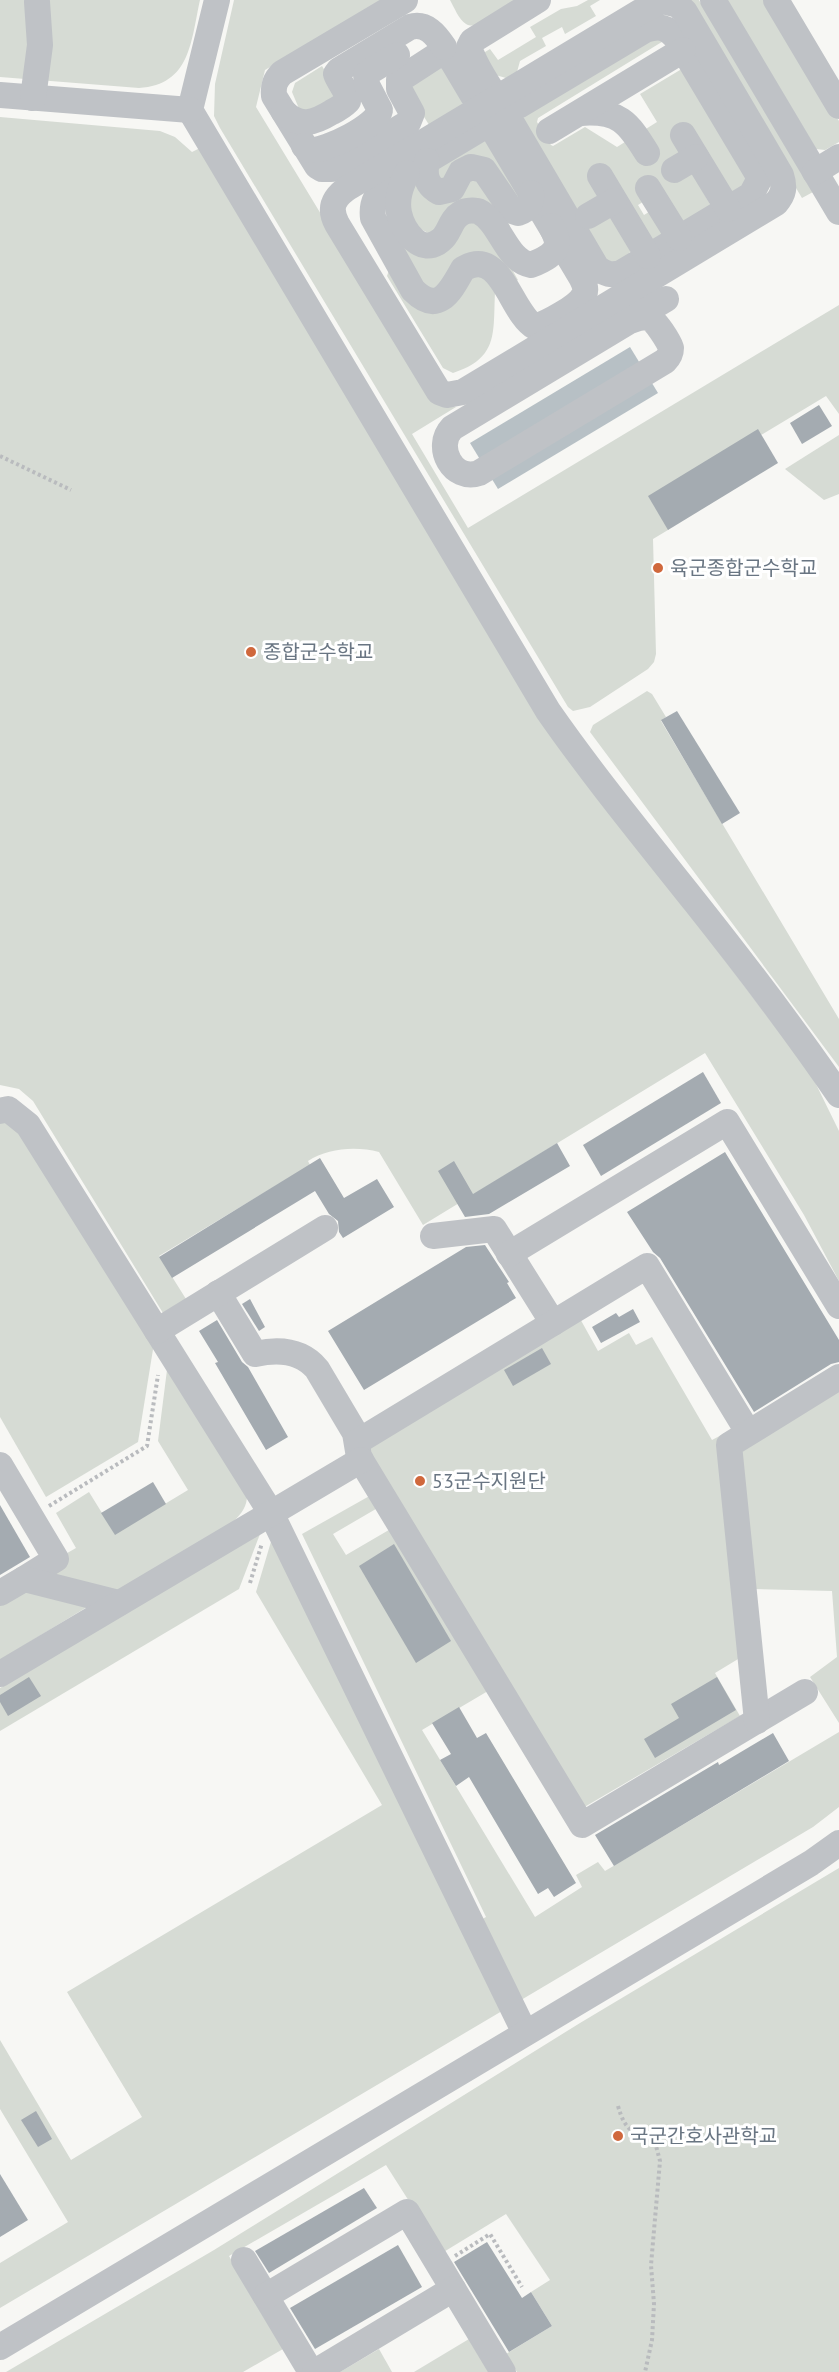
<svg xmlns="http://www.w3.org/2000/svg" width="839" height="2372" viewBox="0 0 839 2372" font-family="'PT Sans','Noto Sans KR',sans-serif">
<style>
.green{fill:#d6dbd4}
.water{fill:#b7c0c5}
.building{fill:#a4abb1}
.lines{fill:none;stroke-linecap:round;stroke-linejoin:round}
.path{stroke:#b9bbbe;stroke-width:4;stroke-dasharray:3 3;stroke-linecap:butt}
.minor{stroke:#bfc2c6;stroke-width:26}
.poi-dot{fill:#d0683c;stroke:#fff;stroke-width:2}
.labels{text-anchor:middle;stroke-width:6;stroke-linejoin:round;paint-order:stroke}
.poi-label{font-size:20px;fill:#697582;stroke:#fff;text-anchor:start}
</style>
<rect width="100%" height="100%" fill="#f7f7f4"/>
<g class="green">
<path d="M0,0h200c-9,40 -9,85 -61,88l-139,-11z"/>
<polygon points="234,0 381,0 265,70 256,107 435,402 441,406 456,407 412,434 468,528 839,305 839,414 826,396 761,435 668,530 653,539 656,654 654,662 648,669 590,707 573,711 568,707 220,128 214,116 215,84"/>
<path d="M450,0h72c-12,7 -43,32 -56,24 -7,-4 -12,-17 -16,-24z"/>
<polygon points="588,0 600,0 590,6 596,16 565,34 562,27 542,38 546,46 520,61 517,72 506,78 492,74 480,55 490,49 498,60 536,37 530,27 561,9 577,6"/>
<polygon points="683,0 699,0 813,192 802,198"/>
<polygon points="727,0 766,0 839,121 839,142 825,150 816,149"/>
<polygon points="650,39 665,40 538,118 537,122 551,145 553,146 585,127 617,147 657,122 640,94 685,67 750,179 734,194 690,169 711,206 687,223 646,200 638,205 644,215 652,210 666,229 656,242 610,214 631,249 627,259 608,264 523,120 525,116"/>
<polygon points="322,66 342,99 315,115 300,111 292,92 295,83"/>
<polygon points="437,68 443,69 464,99 460,110 431,128 404,85"/>
<path d="M0,117l160,14 15,6 17,15 8,-4 445,707 166,219 28,57v150l-35,-66 -99,-162 -282,172 -44,-73c-23,-6 -51,-4 -71,9l2,4 -151,91 27,43 -23,14 -130,-212 -14,-12 -19,-4z"/>
<polygon points="479,141 487,141 520,195 517,198 491,170 450,184 432,172"/>
<polygon points="481,175 510,226 509,230 490,210 435,237 412,224 410,196 415,183 460,188"/>
<polygon points="461,221 486,223 518,280 515,282 504,269 425,291 389,225 412,247"/>
<path d="M389,270l25,33 65,-32 16,21c-2,41 4,66 -42,81l-10,-5 -56,-92z"/>
<polygon points="839,435 839,494 824,500 785,469"/>
<polygon points="647,691 652,694 666,717 661,721 839,1019 839,1067 590,732 593,725"/>
<polygon points="0,1120 22,1131 155,1337 138,1442 46,1497 0,1417"/>
<polygon points="578,1315 598,1351 629,1333 636,1345 652,1337 712,1440 725,1433 748,1653 715,1673 740,1716 581,1809 361,1446"/>
<path d="M168,1362l79,129c1,14 -4,21 -14,31l-119,72 -61,-16 9,-22 14,-8 -20,-35 33,-21 26,42 73,-44 -30,-49z"/>
<polygon points="839,1386 839,1723 810,1677 837,1657 832,1591 753,1589 736,1449"/>
<polygon points="373,1494 381,1506 333,1534 346,1555 394,1527 493,1688 422,1730 535,1917 582,1887 576,1875 598,1862 605,1871 839,1732 839,1807 813,1827 516,2003 477,1922 486,1917 302,1534"/>
<polygon points="260,1534 239,1589 0,1731 0,1688"/>
<polygon points="273,1535 502,2011 0,2308 0,2263 68,2222 0,2109 0,2040 71,2160 142,2117 67,1992 382,1805 256,1592"/>
<polygon points="24,1588 87,1607 0,1660 0,1603"/>
<polygon points="839,1868 839,2372 517,2372 506,2354 552,2326 531,2292 550,2280 506,2214 442,2253 386,2165 229,2256 283,2349 243,2372 6,2372 214,2250 580,2023"/>
<polygon points="469,2339 489,2372 414,2372"/>
<polygon points="379,2349 392,2372 340,2372"/>
</g>
<polygon class="water" points="630,347 658,393 498,489 470,443"/>
<g class="building">
<polygon points="819,405 832,426 802,444 790,423"/>
<polygon points="758,429 778,463 668,530 648,496"/>
<polygon points="677,711 740,813 722,824 661,720"/>
<polygon points="703,1072 721,1103 601,1176 583,1145"/>
<polygon points="557,1143 570,1166 489,1214 465,1217 438,1171 454,1161 473,1194"/>
<polygon points="725,1152 839,1340 839,1362 831,1364 754,1412 660,1258 653,1252 627,1212"/>
<polygon points="320,1158 344,1198 377,1179 394,1207 343,1238 339,1232 338,1221 329,1214 315,1191 172,1278 159,1257"/>
<polygon points="485,1245 509,1282 507,1283 516,1298 364,1390 328,1331 466,1247"/>
<polygon points="250,1299 265,1327 259,1331 242,1304"/>
<polygon points="633,1309 640,1322 601,1343 592,1327 616,1313 619,1317"/>
<polygon points="217,1320 242,1362 248,1367 288,1437 266,1450 215,1363 218,1362 199,1331"/>
<polygon points="542,1348 551,1364 513,1386 504,1370"/>
<polygon points="153,1482 166,1504 115,1535 101,1513"/>
<polygon points="0,1505 30,1557 0,1575"/>
<polygon points="394,1544 451,1641 416,1663 359,1566"/>
<polygon points="29,1677 41,1696 8,1716 0,1702 0,1695"/>
<polygon points="717,1677 736,1710 655,1758 644,1739 679,1718 671,1704"/>
<polygon points="459,1707 477,1738 486,1733 576,1883 554,1897 548,1888 538,1894 469,1777 456,1786 440,1760 451,1754 432,1723"/>
<polygon points="773,1733 789,1761 614,1866 595,1835 718,1762 719,1765"/>
<polygon points="36,2111 52,2139 38,2147 21,2120"/>
<polygon points="0,2174 28,2220 0,2237"/>
<polygon points="364,2188 377,2208 269,2273 255,2251"/>
<polygon points="487,2242 522,2298 531,2292 552,2326 509,2352 454,2262"/>
<polygon points="398,2245 422,2287 315,2349 290,2308"/>
</g>
<g class="lines">
<g class="path">
<polyline points="0,456 71,490"/>
<polyline points="49,1506 147,1446 158,1375"/>
<polyline points="250,1583 262,1543"/>
<path d="M618,2106c7,25 15,27 37,36l5,19 -9,104 3,39 -2,36 -7,32"/>
<polyline points="455,2256 490,2234 522,2287"/>
</g>
<g class="minor">
<path d="M217,0l-27,110 358,601c46,66 97,128 147,191 50,63 99,127 144,193"/>
<path d="M405,0l-123,73c-7,7 -9,13 -8,23l43,70 5,3h9l77,-46 4,-10 -13,-24v-9l37,-24 10,-1 4,2c44,74 87,147 131,220 3,6 6,12 3,18 -6,12 -37,28 -49,32 -25,-14 -33,-81 -72,-58 -12,21 -24,47 -50,21l-40,-72c-2,-16 4,-25 17,-35l255,-153c15,-5 22,-3 32,9l80,134 2,7 -8,15 -130,78c-10,3 -15,1 -24,-5l-91,-155c-12,-21 -30,-43 -37,-66l3,-6 66,-41"/>
<polyline points="713,0 839,212"/>
<polyline points="776,0 839,106"/>
<path d="M662,1l16,4 7,7 96,163c4,12 3,19 -5,28l-313,189 -16,3 -8,-3 -102,-168c-9,-17 -3,-27 12,-37l291,-175z"/>
<polyline points="0,95 190,110"/>
<polyline points="33,98 40,45 37,2"/>
<path d="M284,112c16,16 30,11 48,0 6,-3 11,-6 16,-11 0,-10 -9,-18 -12,-27l3,-4 71,-43c16,-5 26,8 34,20"/>
<path d="M580,113c39,-3 48,9 67,40"/>
<polyline points="549,131 683,50"/>
<polyline points="683,135 728,209"/>
<path d="M304,146l6,4c16,1 67,-24 70,-40l-13,-25 -1,-11 31,-19"/>
<path d="M427,161c-3,14 -1,24 12,31l13,-3 9,-17 10,-5 13,3 28,41 6,2c11,-4 14,-9 13,-20"/>
<polyline points="674,170 696,157"/>
<polyline points="815,172 839,157"/>
<path d="M407,173c-6,13 -11,25 -8,40 4,18 22,44 42,27 9,-7 9,-20 19,-26 5,-4 11,-4 18,-3 23,11 27,49 53,54 10,-4 27,-11 26,-24 -1,-4 -4,-11 -6,-15"/>
<polyline points="600,176 648,256"/>
<polyline points="648,188 679,238"/>
<polyline points="588,216 614,201"/>
<path d="M630,321c6,-2 13,-5 19,-3 6,1 20,24 22,30 0,5 -3,10 -6,13l-186,112c-26,9 -45,-26 -27,-45l214,-129"/>
<polyline points="0,1111 8,1109 28,1125 271,1513 525,2033"/>
<polyline points="433,1236 494,1229 553,1323"/>
<polyline points="509,1254 727,1122 839,1306"/>
<path d="M218,1293l37,61c22,-5 46,-4 62,15l38,64 4,24 223,368 223,-133"/>
<polyline points="157,1331 325,1228"/>
<polyline points="357,1442 647,1266 748,1432"/>
<polyline points="0,1465 56,1559 24,1579"/>
<polyline points="0,1593 24,1579 119,1603"/>
<polyline points="0,1674 361,1460"/>
<polyline points="757,1721 729,1445 839,1377"/>
<polyline points="244,2260 311,2372"/>
<polyline points="266,2296 407,2212 503,2372"/>
<polyline points="0,2347 811,1863 839,1843"/>
<polyline points="315,2372 453,2289"/>
</g>
</g>
<g class="poi-dot">
<circle cx="658" cy="568" r="6"/>
<circle cx="251" cy="652" r="6"/>
<circle cx="420" cy="1481" r="6"/>
<circle cx="618" cy="2136" r="6"/>
</g>
<g class="labels">
<g class="poi-label">
<text x="670" y="575">육군종합군수학교</text>
<text x="263" y="659">종합군수학교</text>
<text x="432" y="1488">53군수지원단</text>
<text x="630" y="2143">국군간호사관학교</text>
</g>
</g>
</svg>
